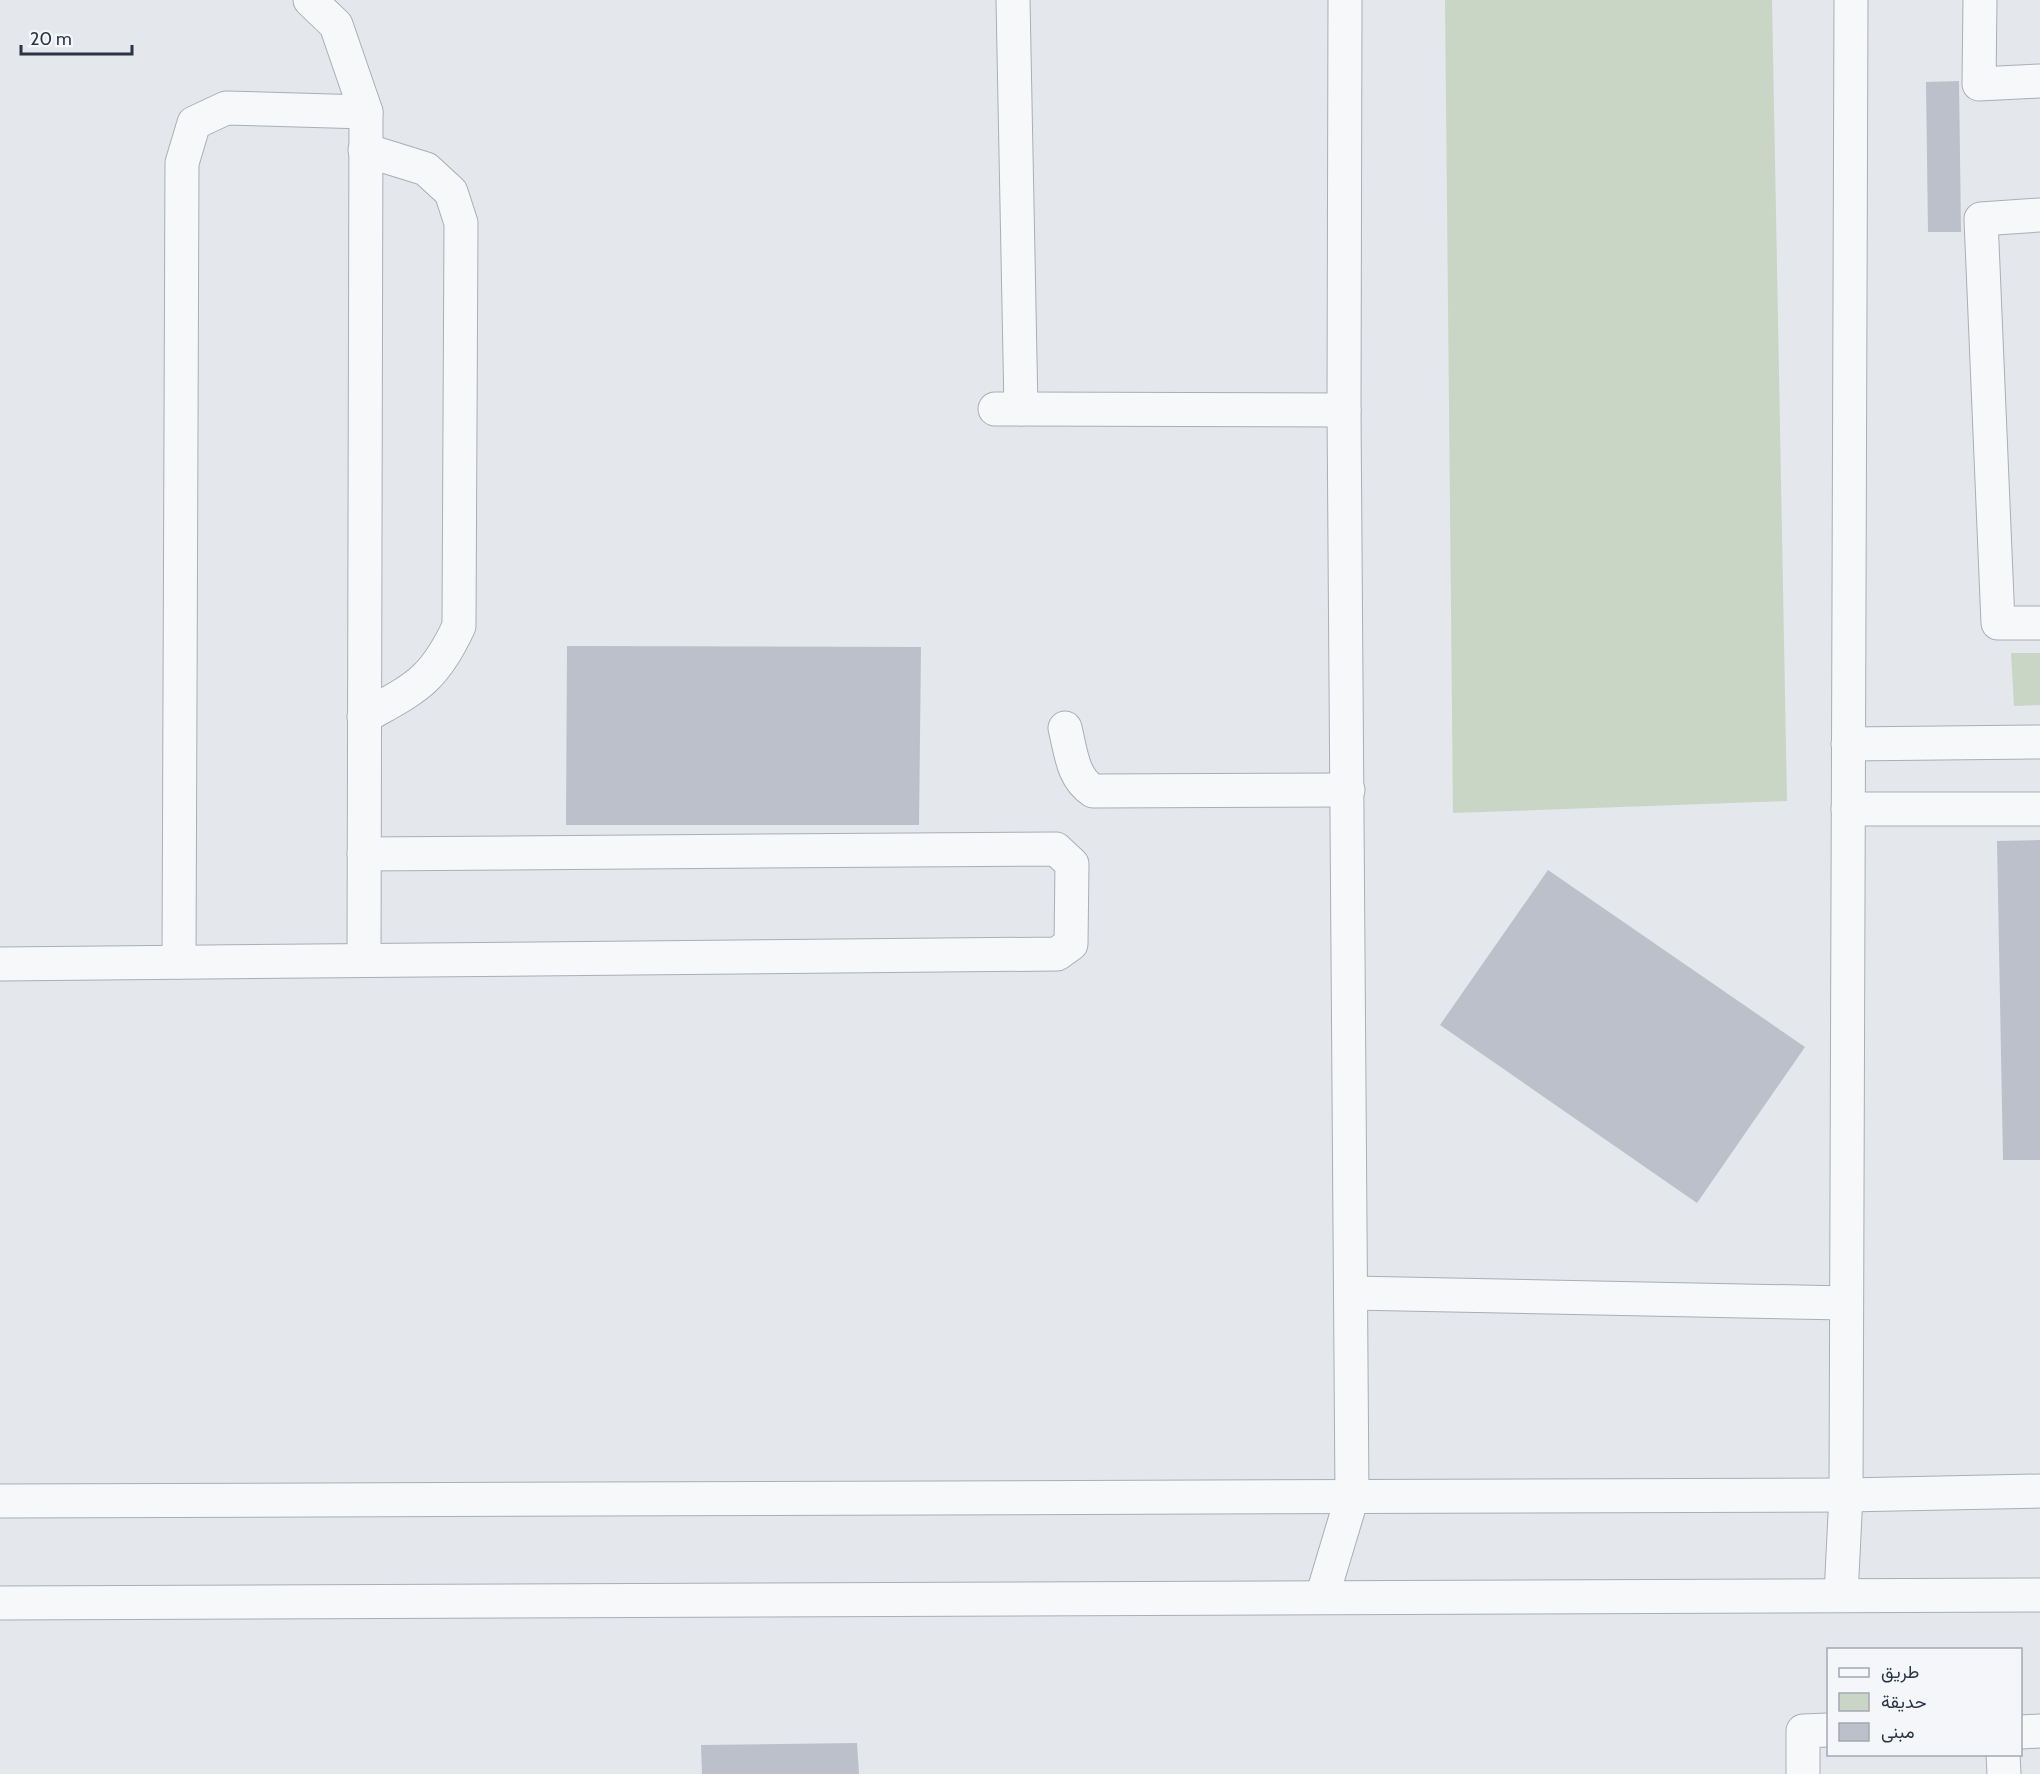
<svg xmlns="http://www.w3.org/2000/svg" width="2040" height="1774" viewBox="0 0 2040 1774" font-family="Cabin,Vazirmatn,sans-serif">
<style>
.green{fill:#c9d6c5}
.building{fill:#bbc0ca}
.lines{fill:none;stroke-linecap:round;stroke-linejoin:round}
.minor-casing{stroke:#a9aeb7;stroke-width:35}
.minor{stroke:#f7f8fa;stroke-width:33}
</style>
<rect width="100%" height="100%" fill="#e4e7ec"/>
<g class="green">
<polygon points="1445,0 1772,0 1787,801 1453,813"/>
<polygon points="2011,653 2040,653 2040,705 2014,706"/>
</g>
<g class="building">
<polygon points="1959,81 1961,232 1928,232 1926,82"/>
<polygon points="567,646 921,647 919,825 566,825"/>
<polygon points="2040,840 2040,1160 2003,1160 1997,841"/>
<polygon points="1548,870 1805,1047 1697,1203 1440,1025"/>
<polygon points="857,1743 859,1774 702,1774 701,1745"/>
</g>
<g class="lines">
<g class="minor-casing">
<g id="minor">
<polyline points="310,0 336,25 366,112 364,960"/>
<polyline points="1013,0 1021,409"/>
<polyline points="1980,0 1979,84 2040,81"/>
<polyline points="2040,215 1981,219 1998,623 2040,623"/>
<polyline points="995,409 1344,410"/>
<path d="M364,717c51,-29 69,-35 95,-91l2,-403 -10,-31 -25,-23 -61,-19"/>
<path d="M1065,728c6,24 7,49 28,63l255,-1"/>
<polyline points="1848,744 2040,742"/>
<polyline points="1848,809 2040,809"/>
<polyline points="179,962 182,163 194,123 226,108 366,112"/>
<polyline points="0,964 1057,954 1071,944 1072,864 1056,849 364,854"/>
<polyline points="1352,1293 1846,1303"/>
<polyline points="0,1501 1846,1495 2040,1491"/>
<polyline points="1841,1595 1846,1495 1851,0"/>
<polyline points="1322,1597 1352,1497 1344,410 1345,0"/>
<polyline points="0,1603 2040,1595"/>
<polyline points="2020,1732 2040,1731"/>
<polyline points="2003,1754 2004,1774"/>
<polyline points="1803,1774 1803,1731 1828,1730"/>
</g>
</g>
<use href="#minor" class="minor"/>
</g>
<rect x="1827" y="1648" width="195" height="108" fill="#f4f6f9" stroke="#a4a8b1" stroke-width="1.5"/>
<rect x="1839" y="1668" width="30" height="9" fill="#f7f8fa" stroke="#a4a8b1" stroke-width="1.5"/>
<text x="1881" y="1678" font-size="18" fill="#2b3445">طريق</text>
<rect x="1839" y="1693" width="30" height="18" fill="#c9d6c5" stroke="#a4a8b1" stroke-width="1.5"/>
<text x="1881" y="1708" font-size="18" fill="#2b3445">حديقة</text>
<rect x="1839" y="1723" width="30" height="18" fill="#bbc0ca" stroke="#a4a8b1" stroke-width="1.5"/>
<text x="1881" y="1738" font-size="18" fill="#2b3445">مبنى</text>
<path d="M21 45v9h111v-9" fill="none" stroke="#2b3445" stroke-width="3"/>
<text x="30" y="45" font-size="18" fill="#2b3445" stroke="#f4f6f9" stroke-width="4.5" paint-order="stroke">20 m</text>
</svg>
